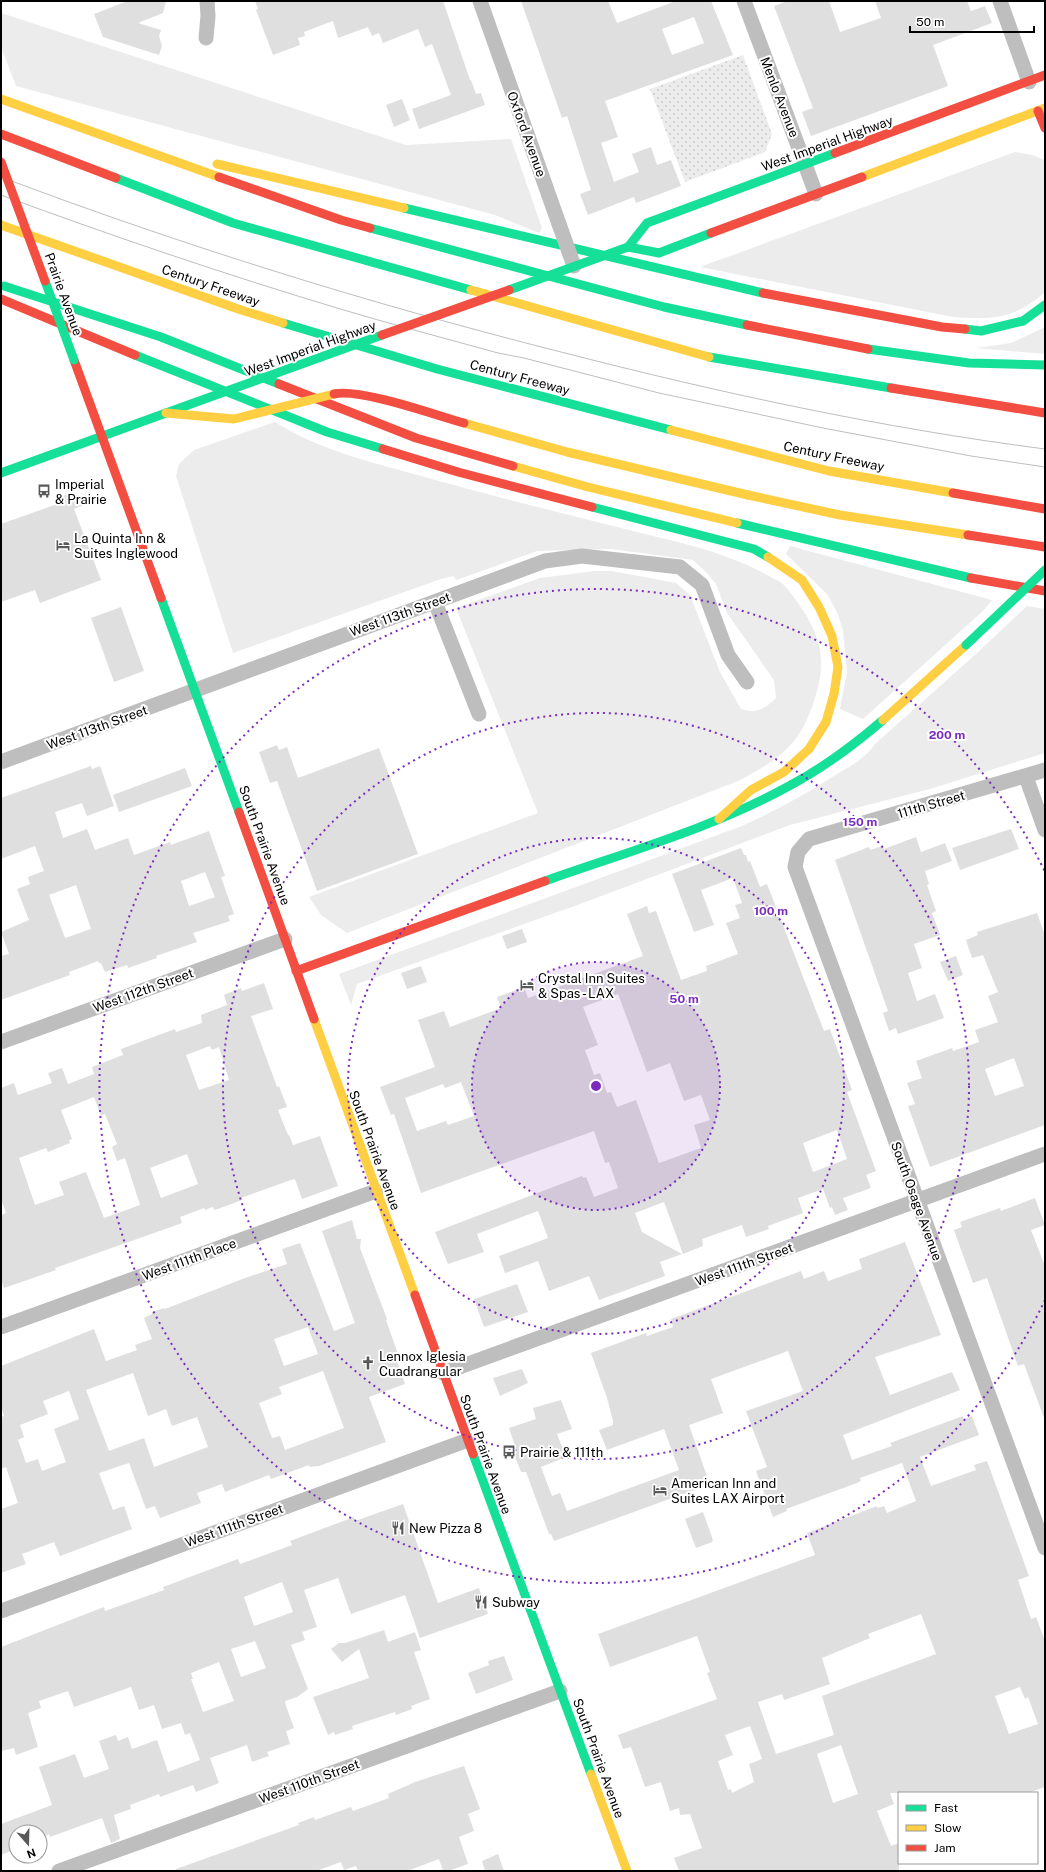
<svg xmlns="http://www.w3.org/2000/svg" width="1046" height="1872" viewBox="0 0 1046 1872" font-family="'Public Sans',sans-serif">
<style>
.grass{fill:#ececec}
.park{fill:url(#park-dots)}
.building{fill:#dfdfdf;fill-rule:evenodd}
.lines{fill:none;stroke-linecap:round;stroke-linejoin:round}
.street{stroke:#bebebe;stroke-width:15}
.fast{stroke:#16e098;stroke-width:9}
.slow{stroke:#ffcf43;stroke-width:9}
.jam{stroke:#f24e42;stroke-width:9}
.tram{stroke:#bebebe;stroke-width:1}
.street-bridge{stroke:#bebebe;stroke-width:15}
.fast-bridge{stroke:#16e098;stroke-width:9}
.slow-bridge{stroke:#ffcf43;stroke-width:9}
.jam-bridge{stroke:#f24e42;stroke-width:9}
.ring{fill:none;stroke:#7b2cbf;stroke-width:2;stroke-dasharray:2 4}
.labels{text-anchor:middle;stroke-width:4;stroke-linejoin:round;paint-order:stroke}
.street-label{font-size:13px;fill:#000;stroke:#fff}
.poi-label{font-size:13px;fill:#000;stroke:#fff;text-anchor:start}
.centre{fill:#7b2cbf;stroke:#fff;stroke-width:2}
.ring-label{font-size:12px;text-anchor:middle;font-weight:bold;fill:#7b2cbf;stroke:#fff;stroke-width:4;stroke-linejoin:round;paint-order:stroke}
</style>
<defs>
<pattern id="park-dots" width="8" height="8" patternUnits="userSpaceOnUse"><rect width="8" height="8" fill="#ececec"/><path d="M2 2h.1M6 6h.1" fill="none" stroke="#c9c9c9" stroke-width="1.8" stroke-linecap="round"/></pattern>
</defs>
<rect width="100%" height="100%" fill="#fff"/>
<g class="grass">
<polygon points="1,13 406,145 511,139 542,228 539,233 495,215 16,86 1,47"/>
<path d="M1015,152l17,3 13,5v132c-30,27 -53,28 -92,25l-253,-50z"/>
<polygon points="1045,327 1045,354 976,348 1011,343"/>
<path d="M275,422c44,28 96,40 146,54 74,21 149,39 224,58 42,10 84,20 122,41 5,3 13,6 17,10 4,4 8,10 12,15 20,27 31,54 22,87 -14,54 -32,69 -80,94l-391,152 -26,-18 -12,-18 229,-84 -82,-205 84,-30 55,-7h17l64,12 14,12 30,77 21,37c15,5 24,0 35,-11l-2,-18 -47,-67 -11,-29 -10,-12 -13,-12 -82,-11 -74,2 -80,29 -4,-4 -12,3 -208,74 -57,-177 3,-12 15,-14z"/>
<polygon points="790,546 992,600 984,610 863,719 840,709 847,672 843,630 837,612 827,594 786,554"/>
<path d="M1027,606l18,3v144l-115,36 -140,36 -199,75 -234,84 -6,21 -12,-31 403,-148c32,-15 63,-31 92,-50 16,-10 30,-16 41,-32l101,-90z"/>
</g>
<polygon class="park" points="743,55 772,134 765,152 685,182 650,89"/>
<g class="building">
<polygon points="128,1 166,1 163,13 138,23 161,30 159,36 162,46 159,55 103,37 94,14"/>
<polygon points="255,1 443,1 470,80 471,80 476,94 481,93 485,105 419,129 412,109 451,95 432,44 425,47 418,29 383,43 379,33 372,36 368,27 338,38 333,21 304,32 305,36 298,38 300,45 273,55 256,10 258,9"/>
<path d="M521,1h87l9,22 59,-22h35l22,54 -128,46 13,36 -17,6 13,39 25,-10 -7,-18 19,-7 6,18 14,-5 10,26 -45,17 -2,-6 -46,18 -8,-21 11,-4 -24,-74 -5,2zM694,17l10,26 -32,12 -10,-26z"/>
<polygon points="788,1 829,1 840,32 881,18 875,1 967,1 971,11 985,6 992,23 933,45 948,86 811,136 802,112 813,108 774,6"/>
<polygon points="402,99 410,120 394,127 386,105"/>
<polygon points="71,493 81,496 84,505 74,509 101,580 40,603 35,590 1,602 1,524 60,503 58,498"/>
<polygon points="121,607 144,671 114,682 91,618"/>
<polygon points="277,745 279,750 287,747 298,778 379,748 418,854 317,891 277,781 270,783 259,752"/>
<path d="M91,766l1,3 8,-3 14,40 -27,10 -5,-13 -27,9 8,26 24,-9 8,21 33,-12 6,17 36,-13 1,3 38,-14 16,45 -4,1 13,37 -6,2 2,5 -37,12 4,9 -41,14 1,2 -29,10 -1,-3 -22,7 -4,-9h-2l-1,-2 -29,11 1,3 -69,25v-44l8,-2 -8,-22 28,-12 -12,-31 13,-5 -2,-7 16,-6 -9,-25 -34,13v-61zM205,872l10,25 -26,9 -8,-25zM76,885l15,44 -26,9 -16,-43z"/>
<polygon points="185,768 192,786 119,812 113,795"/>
<polygon points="1011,829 1019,849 960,870 952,848"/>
<polygon points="916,837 921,852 945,843 952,861 925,871 929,884 927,885 936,911 932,913 940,935 914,944 922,968 908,973 917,1001 935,994 944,1018 898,1034 896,1028 889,1031 883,1013 888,1011 835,860 869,847 870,850 883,846 884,849"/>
<path d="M741,848l3,7h2l2,7 2,-1 10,26 7,-3 57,147 6,-2 22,61 -5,2 29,79 -10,4 5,13 -28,10 5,12 -13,5 -3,-8 -2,1 -7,-19 -25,9 5,15 -35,13 1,3 -23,8 -4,-12 -40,14 1,7 -20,8 -19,-52 -29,11 7,19 40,22 -22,8 5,14 -66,24 -10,-24 -40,15 -11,-30 -33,12 -6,-17 49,-18 -10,-27 -61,23 7,18 -36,12 -13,-32 147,-56 1,2 3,-1 8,20 24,-9 -9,-26 -4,1 -11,-32 -173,62 -27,-79 -3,1 -11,-28 55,-20 -17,-47 26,-9 6,16 51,-19 -4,-11 27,-10 4,11 115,-42 -16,-42 20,-8 2,7 7,-2 25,69 26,-9 -1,-5 32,-12 -12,-31 14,-5 -5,-13 7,-2 -9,-25 -32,12 13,35 -20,7 -22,-58zM618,994l29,78 23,-9 14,38 17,-6 9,25 -16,5 7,23 -42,15 -23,-63 -19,7 -6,-15 -4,1 -7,-20 -6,2 -9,-25 13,-5 -15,-38zM461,1082l13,34 -26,9 -2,-4 -29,10 -12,-33 38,-14 2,4zM837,1130l10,29 -34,13 -10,-29z"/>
<path d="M1037,913l8,23v189l-115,42 -22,-61 7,-2 -8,-21 15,-5 -6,-17 36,-13 1,3 26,-9 -4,-12 23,-8 -10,-26 10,-4 -15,-37 -11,3 -6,-18 12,-5 -1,-3zM1014,1058l10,28 -29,10 -10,-27z"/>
<polygon points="522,929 527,942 507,949 502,936"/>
<polygon points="956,956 963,975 948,981 940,962"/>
<polygon points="421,966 427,982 407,989 401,973"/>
<path d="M264,983l9,26 -22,7 26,71 2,-1 8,21 -9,3 10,25h1l4,10 27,-9 18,50 -36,13 -7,-20 -4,1 -50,18 1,2 -24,9 -4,1 -1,-3 -8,3 -1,-2 -24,9 2,6 -11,4 -116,41 1,2 -52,18 -3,-9v-64l5,-2 -5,-14v-111l13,-5 4,12 34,-12 -4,-10 14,-5 6,16 26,-10 -2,-7 31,-12 -2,-6 54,-20 1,3 26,-9 -1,-8 26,-10 -3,-10 17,-7 1,3zM210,1046l2,4 7,-3 10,33 -30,10 -13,-35zM94,1097l7,19 4,-2 12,30 -5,3 5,14 8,-3 15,47 -36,13 -18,-46 -27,10 5,13 -29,10 -16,-47 27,-10 2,4 22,-9 -1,-3 3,-1 -11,-29zM187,1154l11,30 -37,14 -11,-30z"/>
<polygon points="1035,1198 1045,1225 1031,1230 1045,1266 1045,1417 1044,1418 1024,1364 1018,1366 987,1278 973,1283 954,1230 962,1227 960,1222 1000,1208 1001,1211"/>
<path d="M352,1220l5,19h4l-1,9 27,71 -1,1 13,37 -3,1 9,26 -36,13 17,45 -67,24 -9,1 -1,-2 -38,14 -2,-4 -44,17 -3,-8 -25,9 4,10 -41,15 -5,-12 -9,3 -17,-46 -30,10 14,37 11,-4 8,23 -72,27 -6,-14 -32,12 4,10 -25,9v-64l17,-6 -12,-36 -5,2v-52l3,-1 -3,-10v-40l93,-37 12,32 31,-11 -2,-5 17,-6 -8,-21 8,-4v-2l12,-4 1,1 80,-31 42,-14 -5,-15 18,-6 34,88 21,-8 -33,-92zM308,1327l10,27 -34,12 -10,-27zM323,1371l21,57 -59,22 -5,-14 -8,2 -13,-35 23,-9 -3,-7zM133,1373l15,43 18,-7 6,17 25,-9 11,30 -54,20 -10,-29 -35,13 -23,-61zM69,1391l10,28 -25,10 12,33 -24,9 -4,-12 -12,4 -8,-23 6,-3 -4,-12 28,-11 -5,-13z"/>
<path d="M905,1242l36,93 -66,22 15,38 62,-23 8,18 -117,45 9,25 40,-14 -2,-3 73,-27 1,3 8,-3 7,19 -59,22 11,29 45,-16 -2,-5 13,-4 3,8 39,107 -11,4 13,39 5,-2 9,24v146l-17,6h-138l4,11 -17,7 14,35 8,-3v28h-220l-5,-13 28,-10 -12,-34 -10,1 -1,-7 -9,3 -9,-29 -16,5 -14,-40 -8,2 -5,-14 99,-36 -10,-26 3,-1 -13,-36 -87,31 -12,-33 217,-79 -8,-22 70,-27v2l7,-2 3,7 29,-12 -14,-38 -42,15 1,3 -4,2 -71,26 1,2 -14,6 -17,-46 11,-4 -21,-56 57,-20 -15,-40 -77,28 12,34 -34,12 19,54v6l-154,56 -3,-7h-2l-23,-62h-5l-7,-18 3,-2 -8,-24 27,-9 -3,-11 28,-8 11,29 -15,5 9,23 -25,10 11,29 8,-3 7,18 112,-41 -15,-41 -57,21 -8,-20 14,-5v-4l-6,-23 -16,-45 55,-20 1,3 26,-9 -2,-8 130,-48 3,8 20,-8 4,10 34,-12 -3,-10zM921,1614l15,40 -114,42 12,39 -58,19 -18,-52 24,-8 2,6 46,-16 -8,-26 48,-20 -2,-4zM1020,1687l5,12 3,-2 10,27 -29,10 -14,-38zM750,1726l12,33 -13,5 5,18 -22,11 -1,-4 -3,1 -10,-29 15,-6 -8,-20zM841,1745l17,49 -25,9 -16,-49z"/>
<polygon points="517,1284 528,1312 484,1327 474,1299"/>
<polygon points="522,1369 528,1383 500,1396 493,1378"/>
<path d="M403,1504l35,99 41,-15 9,26 -68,24 -15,-43 -54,19 -13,-36 -34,12 13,37 -15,5 3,8 -14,5 17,44 -11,8 -12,4 1,5 -2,1 2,-1 8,22 -8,3 4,13 -23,8 2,4 -17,6 -5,-17 -37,13 9,25 -23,9 -3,-7 -33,12 -1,-3 -29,11 1,4 -17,6 6,24 -9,4 -9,-25 -52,19 -1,-3 -3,2 -2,-4h-28v17l-15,6v-31l51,-19 -13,-38 36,-13 9,24 25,-9 -10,-28 17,-6 2,6 10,-4 4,12 25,-9 11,32 32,-12 -10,-27 -5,2 -4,-12 -19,6 -8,-24 -15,5 -8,-23 -57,20 -6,-16 -29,10 2,7 -13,5 10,34 -22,8 -2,-7 -13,3v-104l103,-40 1,4 59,-21 -1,-3 75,-28 2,5 52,-19 -2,-4 64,-24 1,4zM282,1582l11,30 -39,14 -10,-29zM255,1641l11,27 -25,9 -10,-28zM219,1662l15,39 -31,11 -12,-33h2l-2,-6z"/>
<polygon points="703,1512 713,1540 712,1542 696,1548 685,1519"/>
<polygon points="384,1630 388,1642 415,1632 421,1650 414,1652 430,1699 411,1706 412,1709 396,1715 395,1712 352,1726 353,1729 335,1735 334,1732 328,1735 313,1697 369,1678 359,1649 342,1662 331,1649 339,1643 345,1643"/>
<polygon points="504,1656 513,1680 476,1694 468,1673 489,1665 488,1661"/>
<polygon points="464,1766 480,1809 468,1814 474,1831 459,1837 468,1864 448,1871 443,1871 439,1859 407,1871 358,1871 356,1866 344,1870 341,1862 316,1871 176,1871 176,1869 299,1825 298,1823 314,1817 315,1820 351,1807 353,1811 389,1798 388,1794 415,1782"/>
<polygon points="498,1854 504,1871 485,1871 482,1861"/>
</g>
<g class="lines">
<g class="street">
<polyline points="480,1 559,224"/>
<polyline points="744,1 816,194"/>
<polyline points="1000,1 1029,82"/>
<polyline points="206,38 208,16 207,1"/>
<polyline points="435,602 479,714"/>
<polyline points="1,762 545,561 582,556 680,567 702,585 728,655 747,682"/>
<polyline points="1045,770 809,839 798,852 795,867 1045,1548"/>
<polyline points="1026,777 1045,830"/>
<polyline points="1,1042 285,939"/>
<polyline points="1,1327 376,1191"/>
<polyline points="443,1373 1045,1154"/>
<polyline points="1,1611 468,1440"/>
<polyline points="59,1871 560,1691"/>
</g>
<g class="fast">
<polyline points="116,178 233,223 471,290"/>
<polyline points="404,208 763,293"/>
<polyline points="370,228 664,307 747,325"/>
<polyline points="711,233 659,253 628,247 647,223 835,153"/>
<polyline points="4,286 161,337 279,384"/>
<polyline points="283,323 437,369 671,430"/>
<polyline points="965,329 981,331 1023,321 1045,305"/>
<polyline points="868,349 969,363 1045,365"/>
<polyline points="135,355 327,432 383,449"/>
<polyline points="709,357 891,388"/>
<polyline points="1,473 166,413"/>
<polyline points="592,507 754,549 768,557"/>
<polyline points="737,523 971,578"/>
<polyline points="161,598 239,812"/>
<path d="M545,881c82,-29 168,-53 244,-95 34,-18 65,-41 94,-66"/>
<polyline points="473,1454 591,1774"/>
</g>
<g class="slow">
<polyline points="1,99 219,177"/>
<polyline points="217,164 404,208"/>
<polyline points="862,177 1045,108"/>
<polyline points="1,225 241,310 283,323"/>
<polyline points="471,290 709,357"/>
<polyline points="671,430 829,471 953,493"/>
<polyline points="513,466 588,487 737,523"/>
<polyline points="748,495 840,515 968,535"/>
<polyline points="883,720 966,645"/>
<polyline points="719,819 751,790 784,772 809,749 826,722 834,694 838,667 832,636 819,607 802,580 768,557"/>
<polyline points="314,1019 415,1295"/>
<polyline points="591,1774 627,1871"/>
</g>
<g class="jam">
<polyline points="1038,111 1045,128"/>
<polyline points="1,134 116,178"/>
<polyline points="835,153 1045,75"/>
<polyline points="219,177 341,220 370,228"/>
<polyline points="711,233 862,177"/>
<polyline points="763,293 942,327 965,329"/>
<polyline points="1,299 135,355"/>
<polyline points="747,325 868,349"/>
<polyline points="74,360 161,598"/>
<polyline points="279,384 416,438 513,466"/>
<polyline points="891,388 1045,413"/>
<polyline points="383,449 458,472 592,507"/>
<polyline points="953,493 1045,509"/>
<polyline points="968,535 1045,547"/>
<polyline points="971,578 1045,591"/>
<polyline points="239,812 314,1019"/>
<polyline points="296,971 545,881"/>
<polyline points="415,1295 473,1454"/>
</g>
<g class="tram">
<path d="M1,177c183,69 370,127 560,175 159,41 321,76 484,97"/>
<path d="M1,195c111,41 223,79 336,113 53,16 107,30 161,45l26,5 135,35 164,35 148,28 74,11"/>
</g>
<polyline class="street-bridge" points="559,224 574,266"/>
<g class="fast-bridge">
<polyline points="45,281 74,360"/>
<polyline points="509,290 628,247"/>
<polyline points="166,413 382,335"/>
<polyline points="966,645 1045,570"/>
</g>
<g class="slow-bridge">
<polyline points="166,413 234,419 334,394"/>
<polyline points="464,423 567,452 748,495"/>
</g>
<g class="jam-bridge">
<polyline points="1,162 45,281"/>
<polyline points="382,335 509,290"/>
<path d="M334,394c26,-6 101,21 130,29"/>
</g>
</g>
<circle cx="596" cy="1086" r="124" fill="#7b2cbf" fill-opacity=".12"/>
<g class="ring">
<circle cx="596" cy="1086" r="124"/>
<circle cx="596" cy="1086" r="248"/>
<circle cx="596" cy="1086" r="373"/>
<path d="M1045 1300A497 497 0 1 1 1045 872"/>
</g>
<defs>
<g id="bus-bare" transform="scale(1.08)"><path d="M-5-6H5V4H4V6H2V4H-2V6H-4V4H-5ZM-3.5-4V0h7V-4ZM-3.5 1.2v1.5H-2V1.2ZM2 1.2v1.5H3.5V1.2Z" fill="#595959" stroke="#fff" stroke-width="2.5" paint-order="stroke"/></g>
<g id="hotel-bare" transform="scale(1.08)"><path d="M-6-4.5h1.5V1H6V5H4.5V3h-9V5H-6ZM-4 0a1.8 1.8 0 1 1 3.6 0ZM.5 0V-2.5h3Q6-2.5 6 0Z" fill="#595959" stroke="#fff" stroke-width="2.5" paint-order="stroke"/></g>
<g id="church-bare" transform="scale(1.08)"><path d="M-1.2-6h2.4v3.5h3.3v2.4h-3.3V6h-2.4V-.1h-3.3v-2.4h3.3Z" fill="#595959" stroke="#fff" stroke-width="2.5" paint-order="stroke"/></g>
<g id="restaurant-bare" transform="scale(1.08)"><path d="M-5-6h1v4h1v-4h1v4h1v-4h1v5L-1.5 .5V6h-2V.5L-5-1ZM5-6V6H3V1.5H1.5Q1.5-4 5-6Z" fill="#595959" stroke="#fff" stroke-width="2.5" paint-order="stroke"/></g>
</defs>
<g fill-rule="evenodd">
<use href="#bus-bare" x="44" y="491"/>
<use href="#hotel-bare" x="63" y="545"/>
<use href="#hotel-bare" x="527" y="985"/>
<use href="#church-bare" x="368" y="1363"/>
<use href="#bus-bare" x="509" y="1452"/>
<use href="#hotel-bare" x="660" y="1490"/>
<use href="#restaurant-bare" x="398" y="1528"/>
<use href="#restaurant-bare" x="481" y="1602"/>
</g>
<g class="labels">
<g class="street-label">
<text transform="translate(780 97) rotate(69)" y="5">Menlo Avenue</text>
<text transform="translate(527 134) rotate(70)" y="5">Oxford Avenue</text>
<text transform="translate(827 143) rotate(-20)" y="5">West Imperial Highway</text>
<text transform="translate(211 285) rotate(19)" y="5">Century Freeway</text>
<text transform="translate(64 294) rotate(70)" y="5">Prairie Avenue</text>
<text transform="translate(310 348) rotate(-20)" y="5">West Imperial Highway</text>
<text transform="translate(520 377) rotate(15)" y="5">Century Freeway</text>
<text transform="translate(834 456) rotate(12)" y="5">Century Freeway</text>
<text transform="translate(400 614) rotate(-20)" y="5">West 113th Street</text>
<text transform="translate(97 727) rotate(-20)" y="5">West 113th Street</text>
<text transform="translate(931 804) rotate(-16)" y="5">111th Street</text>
<text transform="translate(265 845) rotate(70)" y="5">South Prairie Avenue</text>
<text transform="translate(143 990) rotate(-20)" y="5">West 112th Street</text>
<text transform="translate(375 1150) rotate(70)" y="5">South Prairie Avenue</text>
<text transform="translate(917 1201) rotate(70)" y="5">South Osage Avenue</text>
<text transform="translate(189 1259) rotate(-20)" y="5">West 111th Place</text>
<text transform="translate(744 1264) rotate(-20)" y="5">West 111th Street</text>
<text transform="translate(486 1454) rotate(70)" y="5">South Prairie Avenue</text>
<text transform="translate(234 1525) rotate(-20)" y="5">West 111th Street</text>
<text transform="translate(599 1758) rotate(70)" y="5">South Prairie Avenue</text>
<text transform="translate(309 1781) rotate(-20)" y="5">West 110th Street</text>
</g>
<g class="poi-label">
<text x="55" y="489">Imperial<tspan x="55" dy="15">&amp; Prairie</tspan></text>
<text x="74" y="543">La Quinta Inn &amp;<tspan x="74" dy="15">Suites Inglewood</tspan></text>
<text x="538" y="983">Crystal Inn Suites<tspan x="538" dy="15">&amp; Spas - LAX</tspan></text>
<text x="379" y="1361">Lennox Iglesia<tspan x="379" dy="15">Cuadrangular</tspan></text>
<text x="520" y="1457">Prairie &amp; 111th</text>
<text x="671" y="1488">American Inn and<tspan x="671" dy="15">Suites LAX Airport</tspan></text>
<text x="409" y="1533">New Pizza 8</text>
<text x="492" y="1607">Subway</text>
</g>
</g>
<circle cx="596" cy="1086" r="6" class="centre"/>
<g class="ring-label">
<text x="947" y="739">200 m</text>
<text x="860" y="826">150 m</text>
<text x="771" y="915">100 m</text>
<text x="684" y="1003">50 m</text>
</g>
<rect width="1046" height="1872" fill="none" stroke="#000000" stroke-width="4"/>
<rect x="898" y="1792" width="140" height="72" fill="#ffffff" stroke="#999999"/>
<rect x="906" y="1805" width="20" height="6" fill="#16e098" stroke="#999999"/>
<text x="934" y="1812" font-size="12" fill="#000000">Fast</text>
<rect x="906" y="1825" width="20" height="6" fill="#ffcf43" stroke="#999999"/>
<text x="934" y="1832" font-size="12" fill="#000000">Slow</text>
<rect x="906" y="1845" width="20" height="6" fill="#f24e42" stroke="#999999"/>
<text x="934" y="1852" font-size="12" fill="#000000">Jam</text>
<g transform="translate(28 1844) rotate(160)"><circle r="19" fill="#ffffff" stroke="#999999"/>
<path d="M0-3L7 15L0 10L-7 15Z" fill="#595959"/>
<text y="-6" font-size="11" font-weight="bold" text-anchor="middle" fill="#000000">N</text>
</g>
<path d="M910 26v6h124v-6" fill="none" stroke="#000000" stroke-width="2"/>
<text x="916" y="26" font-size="12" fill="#000000" stroke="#ffffff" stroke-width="3" paint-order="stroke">50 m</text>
</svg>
